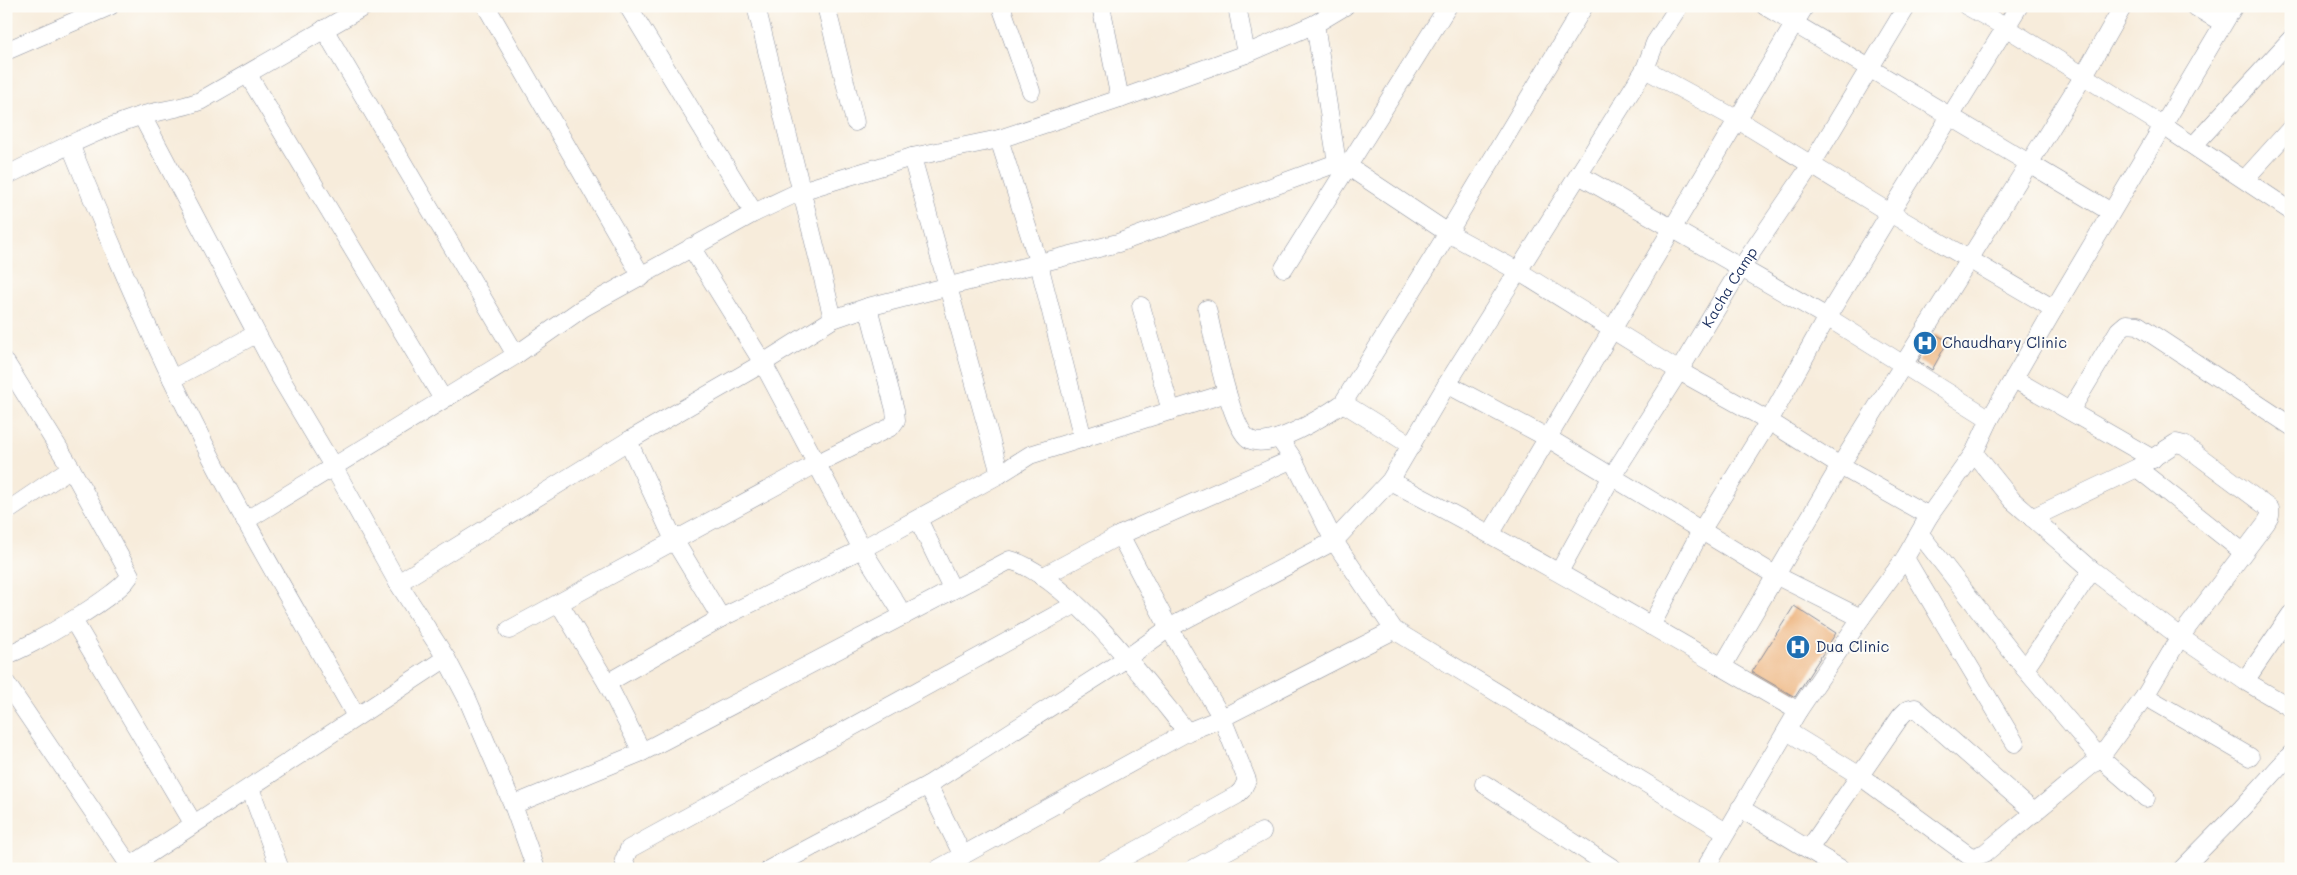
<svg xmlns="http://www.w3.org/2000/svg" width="2297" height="875" viewBox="0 0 2297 875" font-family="Mali,sans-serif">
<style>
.building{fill:#ecaf76}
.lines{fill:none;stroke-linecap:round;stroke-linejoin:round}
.minor-casing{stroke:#898e9c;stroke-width:19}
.minor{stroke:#fff;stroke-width:18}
.labels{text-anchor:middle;stroke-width:4;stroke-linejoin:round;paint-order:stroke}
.street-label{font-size:15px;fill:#1b2f5e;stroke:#fdfcf7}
.poi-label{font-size:15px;fill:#1b2f5e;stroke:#fdfcf7;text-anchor:start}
</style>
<rect width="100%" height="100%" fill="#fdfcf7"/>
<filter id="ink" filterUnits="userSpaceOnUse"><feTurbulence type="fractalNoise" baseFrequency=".02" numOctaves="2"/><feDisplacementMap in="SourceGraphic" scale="10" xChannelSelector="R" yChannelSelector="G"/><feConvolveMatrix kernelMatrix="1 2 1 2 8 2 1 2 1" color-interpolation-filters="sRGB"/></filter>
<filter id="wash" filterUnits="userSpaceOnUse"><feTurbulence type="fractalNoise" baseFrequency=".0096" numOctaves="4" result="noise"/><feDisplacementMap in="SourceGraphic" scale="20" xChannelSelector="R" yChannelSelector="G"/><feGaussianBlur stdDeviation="1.12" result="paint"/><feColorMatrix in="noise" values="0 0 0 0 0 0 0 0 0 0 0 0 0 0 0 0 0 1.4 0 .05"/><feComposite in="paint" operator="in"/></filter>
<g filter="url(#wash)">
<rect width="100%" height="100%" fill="#f7ecdb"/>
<g id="blocks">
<g class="building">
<polygon points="1935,334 1948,341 1932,370 1918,361"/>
<polygon points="1794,606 1836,633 1795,697 1752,672"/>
</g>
</g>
</g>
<g filter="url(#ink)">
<use href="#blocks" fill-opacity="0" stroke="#898e9c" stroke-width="1"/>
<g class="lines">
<g class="minor-casing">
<g id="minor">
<polyline points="486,6 642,277"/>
<polyline points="628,6 754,213"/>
<polyline points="756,6 833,319"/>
<polyline points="826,6 855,122"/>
<polyline points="1001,6 1031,91"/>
<polyline points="1101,6 1120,99"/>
<polyline points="1237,6 1246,54"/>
<polyline points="1765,6 2111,212"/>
<polyline points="1967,6 2007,28 2162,125 2291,211"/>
<polyline points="2194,6 2223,23"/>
<polyline points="1315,24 1337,163"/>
<polyline points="324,29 516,355"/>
<polyline points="6,51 110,6"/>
<polyline points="1645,69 1738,120 1890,213 2054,309"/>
<polyline points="248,75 443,399"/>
<polyline points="142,116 277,372 334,468 398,583 446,658 467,698 513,805 536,869"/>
<polyline points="999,139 1039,264 1083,439"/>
<path d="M70,144c32,79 65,157 101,233 55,116 122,227 185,339"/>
<polyline points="2194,145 2291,39"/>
<polyline points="912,157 1000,474"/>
<polyline points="1579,175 1827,317 1990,419"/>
<path d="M6,176c44,-22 88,-45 134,-60 21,-6 40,-7 60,-15l165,-95"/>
<polyline points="2245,179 2291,128"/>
<polyline points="691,247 763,363 862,549 904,616"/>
<polyline points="1284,268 1448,6"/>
<polyline points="1141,306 1171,411"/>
<path d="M1207,309c6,25 23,118 42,130 20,13 77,-24 94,-36l105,-170 136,-227"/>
<path d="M6,363l65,105 59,107c-6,18 -103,74 -124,80"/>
<polyline points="172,379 256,334"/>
<polyline points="2014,379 2153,459"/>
<polyline points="1447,384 1548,438 1775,575 1861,618"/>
<polyline points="1343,403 1412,446"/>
<polyline points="2070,411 2119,330 2126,324 2138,325 2291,426"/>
<polyline points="1279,438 1293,459 1334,541 1394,630 1726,832"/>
<polyline points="628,441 674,540 721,618"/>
<polyline points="1974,453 2012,500 2092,570 2180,637 2245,681 2291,708"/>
<polyline points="2137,468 2243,552"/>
<path d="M1390,481c139,72 273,152 408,230"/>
<polyline points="6,512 71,468"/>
<polyline points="918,519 952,589"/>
<polyline points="245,521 516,355 583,308 754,213 801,191 912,157 999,139 1120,99 1246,54 1315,24 1345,6"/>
<polyline points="1491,533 1805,6"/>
<polyline points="1920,534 2025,669 2100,758 2146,798"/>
<polyline points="1905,558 2015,743"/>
<path id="s1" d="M1559,572l52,-94 68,-107 62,-103 70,-103 96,-159"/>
<polyline points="1042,577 1120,535 1293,459"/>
<polyline points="398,583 628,441 763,363 833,319 868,307 1118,243 1337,163 1349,167 1448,233 1518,271 1679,371 1769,421 1840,466 1929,516"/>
<polyline points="559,603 607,683 642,752"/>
<polyline points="73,620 193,823"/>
<polyline points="1651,626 1701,531 1769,421 1827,317 1890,213 2019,6"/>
<polyline points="509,630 816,464 891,427 896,420 895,410 868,307"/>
<polyline points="1722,667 1840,466 2083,77 2123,6"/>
<polyline points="2025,669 2092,570"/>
<polyline points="2245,681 2291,614"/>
<polyline points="6,683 130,866"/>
<polyline points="607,683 721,618 862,549 1000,474 1030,455 1227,393"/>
<polyline points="2145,696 2250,757"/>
<polyline points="1787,731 1860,776 1968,855 1974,857 1985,853 2100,758 2145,696 2180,637 2266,523 2270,516 2270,509 2184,445 2176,443 2137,468 2032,518"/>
<polyline points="1484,784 1614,869"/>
<polyline points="928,785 963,856"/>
<polyline points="250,788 280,869"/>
<path d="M513,805l129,-53 368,-192c59,17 138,124 177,172"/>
<polyline points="1740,808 1841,869"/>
<polyline points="1809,849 1901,716 1907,710 1915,708 2035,813"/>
<polyline points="126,869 446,658"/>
<polyline points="627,869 624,860 629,849 1076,604"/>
<polyline points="770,869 928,785 1127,658 1169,628 1334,541 1390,481 1447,384 1645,69 1655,43 1679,6"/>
<polyline points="938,869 1187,732 1222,718 1394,630"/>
<polyline points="1103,869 1237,795 1242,790 1247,780 1222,718 1169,628 1120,535"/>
<polyline points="1193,869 1262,832"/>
<polyline points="1705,869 1798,711 1861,618 1905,558 1929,516 1974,453 1990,419 2054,309 2234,6"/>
<polyline points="2182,869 2242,808 2291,754"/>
</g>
</g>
<use href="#minor" class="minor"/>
</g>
</g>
<defs>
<g id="hospital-disc" transform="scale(1.25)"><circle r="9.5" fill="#1f6fb2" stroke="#fdfcf7"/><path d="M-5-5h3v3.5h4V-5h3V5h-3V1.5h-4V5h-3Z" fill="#fff"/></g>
</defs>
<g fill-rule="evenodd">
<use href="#hospital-disc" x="1925" y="343"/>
<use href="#hospital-disc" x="1798" y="647"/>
</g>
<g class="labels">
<g class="street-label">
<text dy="5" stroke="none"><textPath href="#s1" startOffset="332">Kacha Camp</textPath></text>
</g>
<g class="poi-label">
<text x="1942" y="348">Chaudhary Clinic</text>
<text x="1816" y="652">Dua Clinic</text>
</g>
</g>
<rect width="2297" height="875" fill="none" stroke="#fdfcf7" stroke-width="25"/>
</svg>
